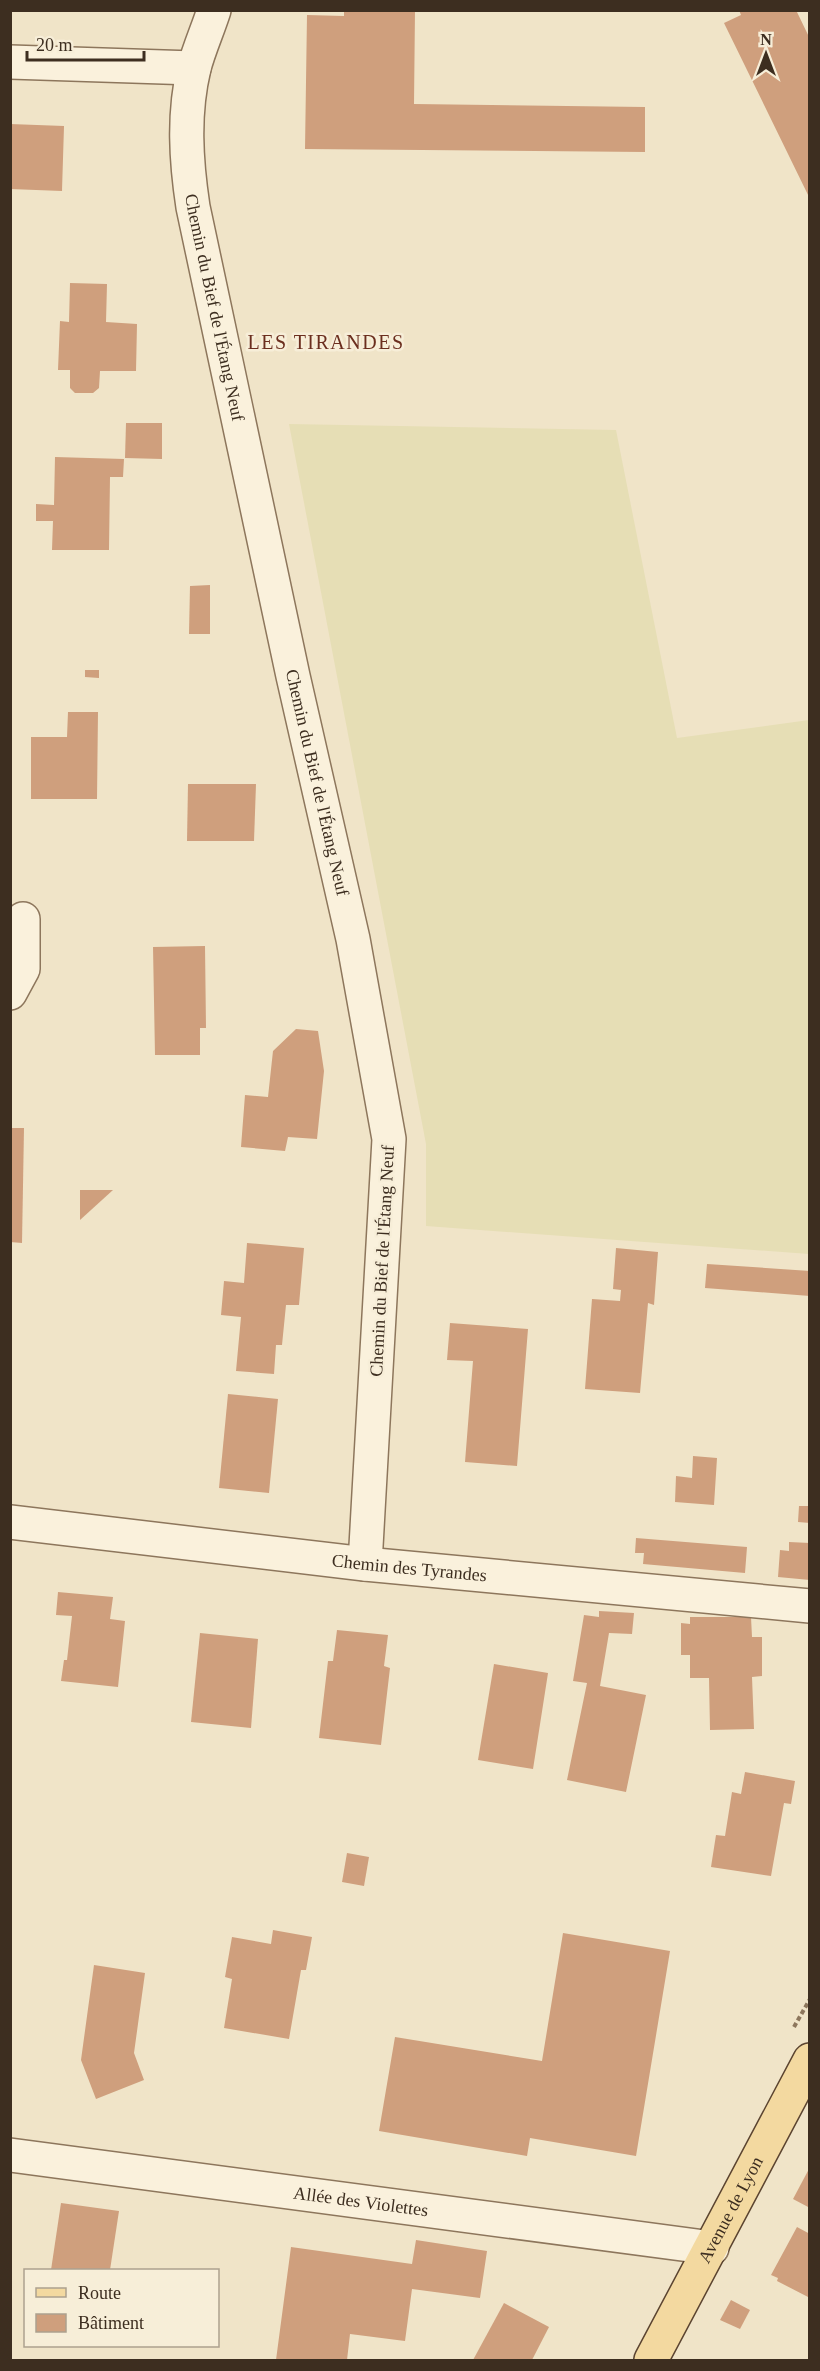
<svg xmlns="http://www.w3.org/2000/svg" width="820" height="2371" viewBox="0 0 820 2371" font-family="Georgia,serif">
<style>
.farmland{fill:#e6deb5}
.building{fill:#cf9f7d}
.lines{fill:none;stroke-linecap:round;stroke-linejoin:round}
.street-casing{stroke:#8d765c;stroke-width:36}
.primary-casing{stroke:#5b4430;stroke-width:36}
.path{stroke:#8d765c;stroke-width:4;stroke-dasharray:4.5 3;stroke-linecap:butt}
.street{stroke:#faf1dc;stroke-width:33}
.primary{stroke:#f3d9a0;stroke-width:33}
.labels{text-anchor:middle;stroke-width:5;stroke-linejoin:round;paint-order:stroke}
.street-label{font-size:18px;fill:#3d2e20;stroke:#f7eed8}
.neighbourhood-label{font-size:20px;letter-spacing:1.5px;fill:#6b2e1e;stroke:#f7eed8}
</style>
<rect width="100%" height="100%" fill="#f0e4c8"/>
<polygon class="farmland" points="289,424 616,430 677,738 809,720 809,1254 426,1226 426,1144"/>
<g class="building">
<polygon points="344,10 415,10 414,104 645,107 645,152 305,149 307,15 344,16"/>
<polygon points="739,10 796,10 810,39 810,199 724,23 741,15"/>
<polygon points="10,124 64,126 62,191 10,189"/>
<polygon points="70,283 107,284 106,322 137,324 136,371 100,371 99,388 93,393 75,393 70,388 70,370 58,370 60,321 69,322"/>
<polygon points="126,423 162,423 162,459 125,458"/>
<polygon points="55,457 124,459 123,477 110,477 109,550 52,550 53,521 36,521 36,504 54,505"/>
<polygon points="210,585 210,634 189,634 190,586"/>
<polygon points="85,670 99,670 99,678 85,677"/>
<polygon points="68,712 98,712 97,799 31,799 31,737 67,737"/>
<polygon points="188,784 256,784 254,841 187,841"/>
<polygon points="205,946 206,1028 200,1028 200,1055 155,1055 153,947"/>
<polygon points="296,1029 318,1031 324,1071 317,1139 288,1137 285,1151 241,1147 245,1095 268,1097 273,1051"/>
<polygon points="10,1128 24,1128 22,1243 10,1242"/>
<polygon points="80,1190 113,1190 80,1220"/>
<polygon points="247,1243 304,1248 299,1305 286,1305 282,1345 276,1345 274,1374 236,1371 241,1317 221,1315 224,1281 244,1283"/>
<polygon points="616,1248 658,1252 654,1305 648,1303 640,1393 585,1389 592,1299 620,1301 621,1290 613,1289"/>
<polygon points="707,1264 810,1271 810,1296 705,1288"/>
<polygon points="450,1323 528,1329 517,1466 465,1462 473,1361 447,1360"/>
<polygon points="228,1394 278,1399 269,1493 219,1488"/>
<polygon points="693,1456 717,1458 714,1505 675,1502 676,1476 692,1478"/>
<polygon points="799,1506 810,1506 810,1523 798,1522"/>
<polygon points="636,1538 747,1547 745,1573 643,1564 644,1553 635,1553"/>
<polygon points="789,1542 810,1543 810,1580 778,1577 780,1550 789,1551"/>
<polygon points="58,1592 113,1597 110,1619 125,1621 118,1687 61,1681 64,1660 67,1660 72,1616 56,1615"/>
<polygon points="599,1611 634,1613 632,1634 609,1633 600,1686 646,1695 626,1792 567,1780 587,1683 573,1681 584,1615 599,1617"/>
<polygon points="690,1617 751,1617 752,1637 762,1637 762,1676 752,1677 754,1729 710,1730 709,1678 690,1678 690,1655 681,1655 681,1623 690,1624"/>
<polygon points="337,1630 388,1635 384,1666 390,1668 381,1745 319,1738 328,1661 333,1661"/>
<polygon points="200,1633 258,1639 251,1728 191,1722"/>
<polygon points="494,1664 548,1673 533,1769 478,1760"/>
<polygon points="745,1772 795,1781 791,1804 784,1803 771,1876 711,1867 716,1835 725,1836 732,1792 741,1794"/>
<polygon points="347,1853 369,1857 364,1886 342,1882"/>
<polygon points="273,1930 312,1937 306,1970 301,1970 289,2039 224,2028 232,1979 225,1977 232,1937 271,1944"/>
<polygon points="563,1933 670,1951 636,2156 530,2138 527,2156 379,2131 395,2037 542,2061"/>
<polygon points="94,1965 145,1973 134,2053 144,2080 96,2099 81,2060"/>
<polygon points="810,2167 810,2208 793,2199"/>
<polygon points="61,2203 119,2211 110,2270 51,2270"/>
<polygon points="797,2227 810,2234 810,2298 777,2281 778,2278 771,2275"/>
<polygon points="416,2240 487,2251 480,2298 412,2289 405,2341 350,2334 347,2360 276,2360 291,2247 412,2264"/>
<polygon points="731,2300 750,2310 740,2329 720,2320"/>
<polygon points="504,2303 549,2327 532,2360 473,2360"/>
</g>
<g class="lines">
<g class="street-casing">
<g id="street">
<path id="s1" d="M214,10c-6,19 -15,39 -20,58 -11,46 -8,93 -1,139l100,469 60,263 36,200 -24,425"/>
<polyline points="10,62 194,68"/>
<polyline points="10,993 23,969 23,919"/>
<path id="s2" d="M10,1522l355,42 445,42"/>
<path id="s3" d="M10,2155l702,93"/>
</g>
</g>
<g class="primary-casing">
<g id="primary">
<path id="s4" d="M651,2360l159,-300"/>
</g>
</g>
<polyline class="path" points="794,2027 810,1999"/>
<use href="#street" class="street"/>
<use href="#primary" class="primary"/>
</g>
<g class="labels">
<g class="street-label">
<text dy="6" stroke="none"><textPath href="#s1" startOffset="304">Chemin du Bief de l'Étang Neuf</textPath></text>
<text dy="6" stroke="none"><textPath href="#s1" startOffset="790">Chemin du Bief de l'Étang Neuf</textPath></text>
<text transform="translate(382 1261) rotate(-87)" y="6">Chemin du Bief de l'Étang Neuf</text>
<text dy="6" stroke="none"><textPath href="#s2" startOffset="402">Chemin des Tyrandes</textPath></text>
<text dy="6" stroke="none"><textPath href="#s3" startOffset="354">Allée des Violettes</textPath></text>
<text dy="6" stroke="none"><textPath href="#s4" startOffset="170">Avenue de Lyon</textPath></text>
</g>
<g class="neighbourhood-label">
<text x="326" y="349">LES TIRANDES</text>
</g>
</g>
<rect width="820" height="2371" fill="none" stroke="#3d2e20" stroke-width="24"/>
<rect x="24" y="2269" width="195" height="78" fill="#f7eed8" stroke="#ada18e" stroke-width="1.5"/>
<rect x="36" y="2288" width="30" height="9" fill="#f3d9a0" stroke="#ada18e" stroke-width="1.5"/>
<text x="78" y="2299" font-size="18" fill="#3d2e20">Route</text>
<rect x="36" y="2314" width="30" height="18" fill="#cf9f7d" stroke="#ada18e" stroke-width="1.5"/>
<text x="78" y="2329" font-size="18" fill="#3d2e20">Bâtiment</text>
<g transform="translate(766 54)" stroke="#f7eed8" stroke-width="4.5" paint-order="stroke">
<path d="M0-4.5L10 22L0 15L-10 22Z" fill="#3d2e20"/>
<text y="-9" font-size="16" font-weight="bold" text-anchor="middle" fill="#3d2e20">N</text>
</g>
<path d="M27 51v9h117v-9" fill="none" stroke="#3d2e20" stroke-width="3"/>
<text x="36" y="51" font-size="18" fill="#3d2e20" stroke="#f7eed8" stroke-width="4.5" paint-order="stroke">20 m</text>
</svg>
